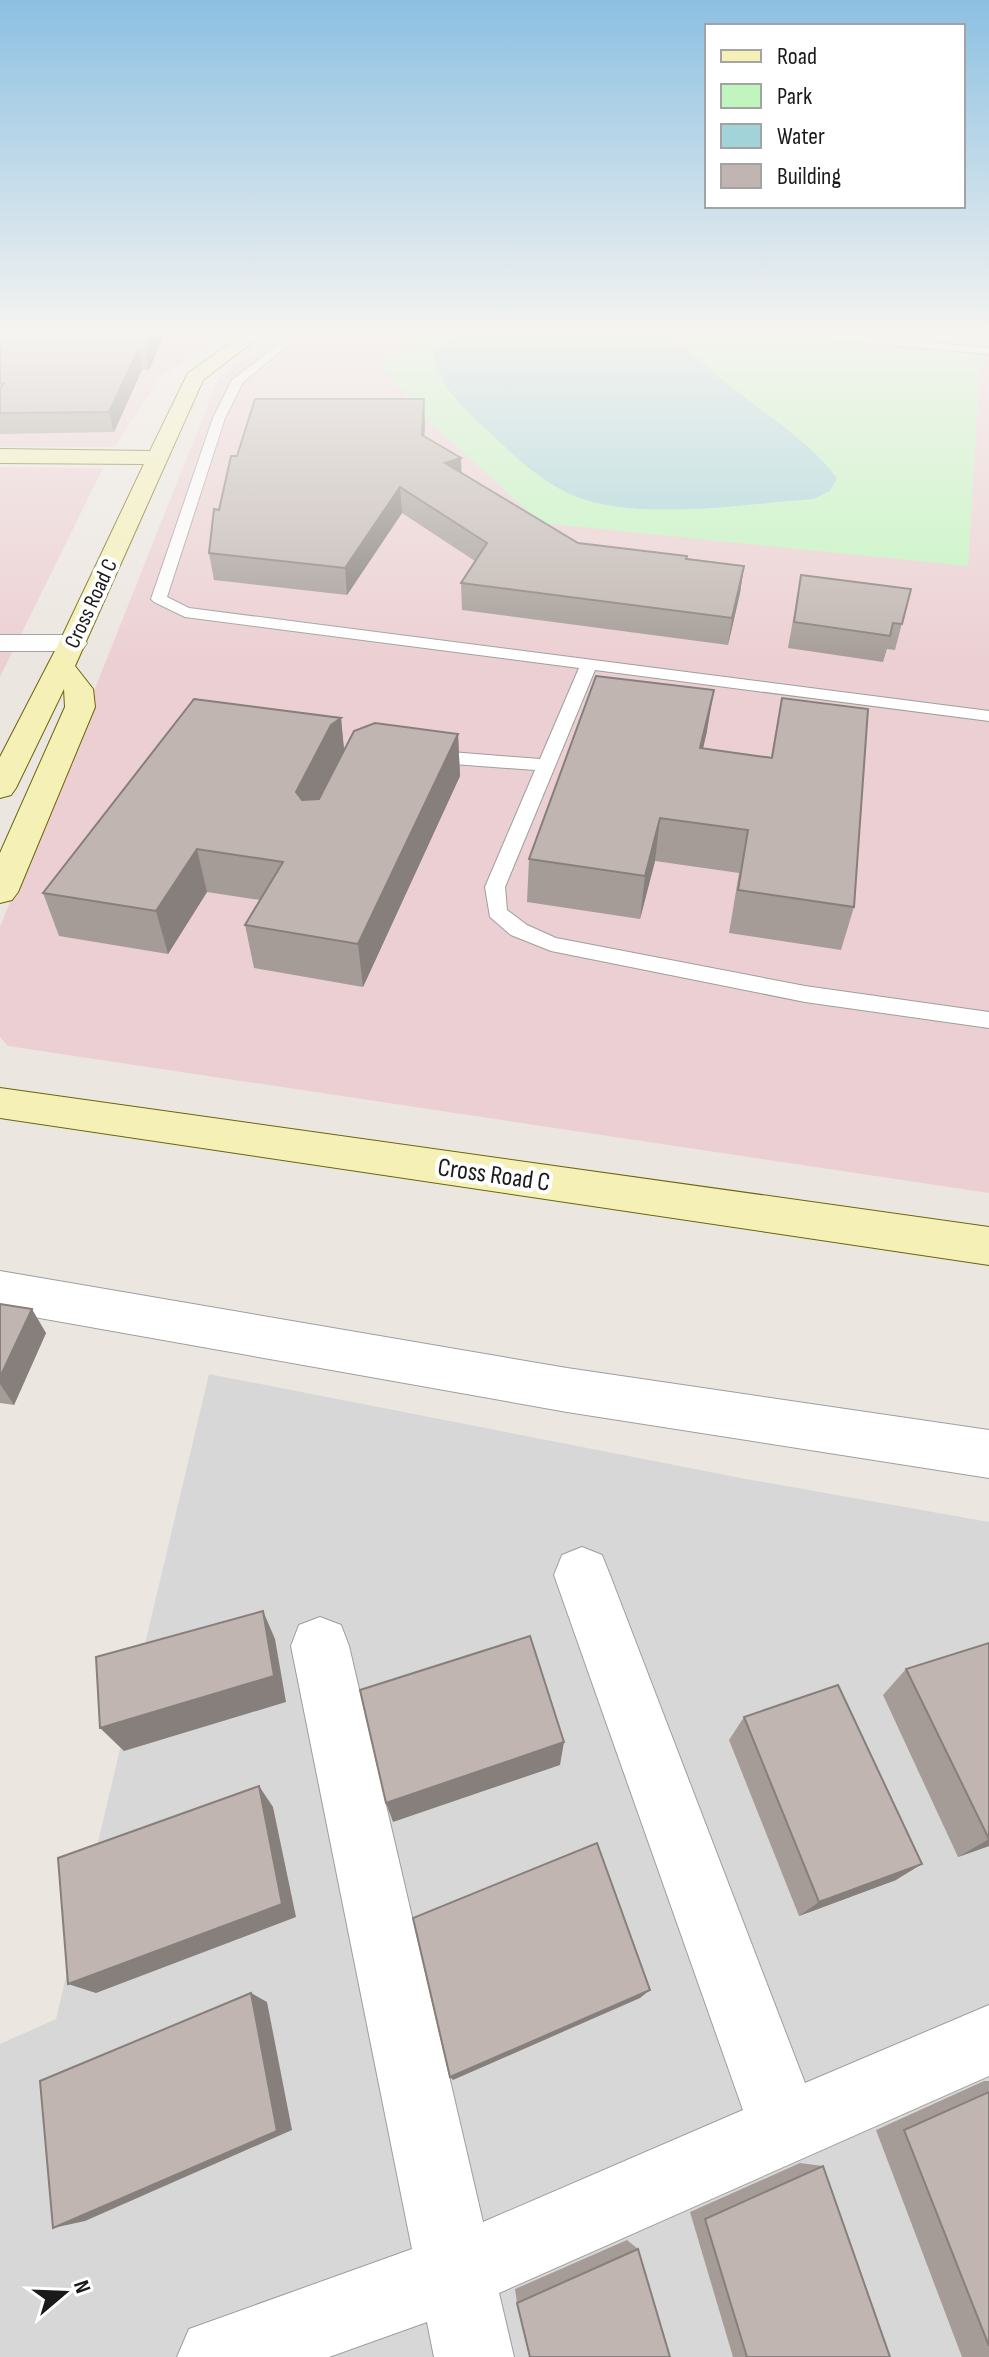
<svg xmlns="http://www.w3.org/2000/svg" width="989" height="2357" viewBox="0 0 989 2357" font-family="'Sofia Sans Condensed',sans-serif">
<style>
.residential{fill:#d8d7d7}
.commercial{fill:#eccfd2}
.park{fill:#c0f5bd}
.water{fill:#a2d3d8}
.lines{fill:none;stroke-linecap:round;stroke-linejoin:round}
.lane-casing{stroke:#9e9e9e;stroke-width:2}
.street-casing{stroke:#9e9e9e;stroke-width:2}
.secondary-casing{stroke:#69660a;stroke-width:2}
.lane{fill:#fff;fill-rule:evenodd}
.street{fill:#fff;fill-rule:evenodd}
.secondary{fill:#f5f0b5;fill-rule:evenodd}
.wall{fill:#a59c97}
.shaded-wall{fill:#867f7b}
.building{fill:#c0b5b0;stroke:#867f7b;stroke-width:2}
.labels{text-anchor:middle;stroke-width:8;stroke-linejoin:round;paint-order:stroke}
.far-street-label{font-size:22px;fill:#1a1a1a;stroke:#fff}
.street-label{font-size:26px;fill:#1a1a1a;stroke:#fff}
</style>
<rect width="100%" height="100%" fill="#ece6e0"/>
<polygon class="residential" points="209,1374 746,1479 989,1522 989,2357 0,2357 0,2044 56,2019"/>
<g class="commercial">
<polygon points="0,335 222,335 160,377 115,447 0,447"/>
<polygon points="278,335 989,335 989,1193 8,1046 0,1037 0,927 219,377"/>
<polygon points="0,467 103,468 0,677"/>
</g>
<polygon class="park" points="411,335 459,335 433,350 722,380 682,344 661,335 831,335 981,349 968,566 541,523 421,414 380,365"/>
<path class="water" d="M459,335h202c26,11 42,30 64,47 38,31 82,57 112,96l-7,13 -17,8c-67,5 -173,22 -236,-2 -33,-13 -62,-40 -87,-64 -29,-28 -49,-42 -57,-83z"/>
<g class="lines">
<g class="lane-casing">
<g id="lane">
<polygon points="290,335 301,335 243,382 225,418 167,597 189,608 989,711 989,721 595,670 505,887 507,910 527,925 556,938 805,986 989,1012 989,1028 805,1002 551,951 511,935 490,917 485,887 535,770 426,762 417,756 426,750 540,759 579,668 185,617 154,602 151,599 213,418 232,380"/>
<polygon points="810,335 847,335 989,348 989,354 815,338"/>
</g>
</g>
<g class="street-casing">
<g id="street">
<polygon points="0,635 73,635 83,637 87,643 83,649 73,651 0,651"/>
<polygon points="0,1271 567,1368 989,1430 989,1478 567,1412 0,1311"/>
<polygon points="582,1547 602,1555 610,1575 805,2083 989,2005 989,2076 499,2293 514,2357 434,2357 427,2322 329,2357 177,2357 189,2329 412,2249 291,1646 299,1625 320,1617 341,1625 349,1646 483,2222 743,2110 554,1575 562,1555"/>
</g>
</g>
<g class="secondary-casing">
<g id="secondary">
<polygon points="242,335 262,335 203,380 75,666 93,689 95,707 18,892 12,900 0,903 0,853 65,707 64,689 16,788 11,795 0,798 0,757 59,643 144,464 0,463 0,449 150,451 188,373"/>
<polygon points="0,1088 989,1227 989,1265 0,1118"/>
</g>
</g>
<use href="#lane" class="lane"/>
<use href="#street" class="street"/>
<use href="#secondary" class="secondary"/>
</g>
<g class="wall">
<polygon points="0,335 164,335 149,370 142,370 114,432 0,434"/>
<polygon points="425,423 424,437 462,473 578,543 744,566 740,593 728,645 462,610 461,583 475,561 402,513 347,595 214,580 209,553 219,510 237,456"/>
<polygon points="801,575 911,589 895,650 887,649 883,662 788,648"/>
<polygon points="782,698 854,907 841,950 729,933 739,873 655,861 640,919 527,902 529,859 707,731 703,749 771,757"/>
<polygon points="341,718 344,751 458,734 460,776 363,987 254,968 245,925 260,900 207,892 168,954 59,936 43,893"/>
<polygon points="0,1304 46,1333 14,1405 0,1403"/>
<polygon points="989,1643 989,1846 958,1857 883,1695 906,1669"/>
<polygon points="744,1717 896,1880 799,1916 729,1740"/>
<polygon points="984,2081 989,2081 989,2357 962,2357 876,2130"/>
<polygon points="800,2163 823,2166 890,2357 733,2357 690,2212"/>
<polygon points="627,2240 638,2249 517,2303 515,2289"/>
</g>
<g class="shaded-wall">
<polygon points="152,335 164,335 149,370 145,350"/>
<polygon points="138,350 142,370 114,432 109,412"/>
<polygon points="424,399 425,423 423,460 422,435"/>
<polygon points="461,458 462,484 445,463"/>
<polygon points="400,487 402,513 347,595 345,568"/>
<polygon points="744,566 740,593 728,645 732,618"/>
<polygon points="714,690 707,731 693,790 700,748"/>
<polygon points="341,718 345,760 302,835 296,792 331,725"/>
<polygon points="458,734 460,776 363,987 358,944"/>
<polygon points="660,818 655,861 640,919 645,876"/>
<polygon points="197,849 207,892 168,954 156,911"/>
<polygon points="32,1309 46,1333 14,1405 0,1384 0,1377"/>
<polygon points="263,1611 275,1639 286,1702 124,1751 100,1728"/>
<polygon points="564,1742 560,1765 393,1822 386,1803"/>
<polygon points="259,1786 273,1807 296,1917 96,1993 68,1984"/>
<polygon points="989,1839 989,1846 958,1857"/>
<polygon points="922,1864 896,1880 799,1916 819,1902"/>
<polygon points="650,1990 640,1998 453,2080 450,2077"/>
<polygon points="251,1993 267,2002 292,2130 85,2221 53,2228"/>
</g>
<g class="building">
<polygon points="0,335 152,335 145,350 138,350 109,412 0,413 0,388 4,383 0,383"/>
<polygon points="255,399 424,399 422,435 461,458 445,463 578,543 687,556 686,559 744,566 732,618 461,583 487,543 400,487 345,568 209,553 214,509 219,510 231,456 237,456"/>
<polygon points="801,575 911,589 902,624 893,623 890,636 794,622"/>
<polygon points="596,676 714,690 700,748 772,758 782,698 868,709 854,907 738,890 748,830 660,818 645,876 529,859"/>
<polygon points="194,699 341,718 331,725 296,792 302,800 319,799 354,731 375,723 458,734 358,944 245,925 283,862 197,849 156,911 43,893"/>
<polygon points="0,1304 32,1309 0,1377"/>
<polygon points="263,1611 274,1676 100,1728 96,1657"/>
<polygon points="530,1636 564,1742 386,1803 360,1690"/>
<polygon points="989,1643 989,1839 906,1669"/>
<polygon points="838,1685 922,1864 819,1902 744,1717"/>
<polygon points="259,1786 282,1904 68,1984 58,1858"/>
<polygon points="597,1843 650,1990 450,2077 413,1918"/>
<polygon points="251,1993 277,2131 53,2228 40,2081"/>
<polygon points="989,2092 989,2346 904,2130"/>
<polygon points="823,2166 890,2357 747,2357 705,2219"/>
<polygon points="638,2249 670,2357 530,2357 517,2303"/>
</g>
<linearGradient id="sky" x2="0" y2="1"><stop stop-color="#8cc0e2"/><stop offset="0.5" stop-color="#f6f4f1"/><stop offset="1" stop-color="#f6f4f1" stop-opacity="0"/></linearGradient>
<rect width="989" height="665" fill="url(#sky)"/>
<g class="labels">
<g class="far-street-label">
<text transform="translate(90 603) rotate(-65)" y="8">Cross Road C</text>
</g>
<g class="street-label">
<text transform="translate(494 1174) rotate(8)" y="9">Cross Road C</text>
</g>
</g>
<rect x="705" y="24" width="260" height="184" fill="#ffffff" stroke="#a3a3a3" stroke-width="2"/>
<rect x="721" y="50" width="40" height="12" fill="#f5f0b5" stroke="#a3a3a3" stroke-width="2"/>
<text x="777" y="64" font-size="24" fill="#1a1a1a">Road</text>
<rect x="721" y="84" width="40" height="24" fill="#c0f5bd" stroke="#a3a3a3" stroke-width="2"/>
<text x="777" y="104" font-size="24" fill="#1a1a1a">Park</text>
<rect x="721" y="124" width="40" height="24" fill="#a2d3d8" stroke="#a3a3a3" stroke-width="2"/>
<text x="777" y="144" font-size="24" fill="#1a1a1a">Water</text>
<rect x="721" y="164" width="40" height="24" fill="#c0b5b0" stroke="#a3a3a3" stroke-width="2"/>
<text x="777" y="184" font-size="24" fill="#1a1a1a">Building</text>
<g transform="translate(64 2293) rotate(71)" stroke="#ffffff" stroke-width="6" paint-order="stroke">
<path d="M0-6L14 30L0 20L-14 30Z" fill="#1a1a1a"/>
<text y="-12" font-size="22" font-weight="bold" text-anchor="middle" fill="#1a1a1a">N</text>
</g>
</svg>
